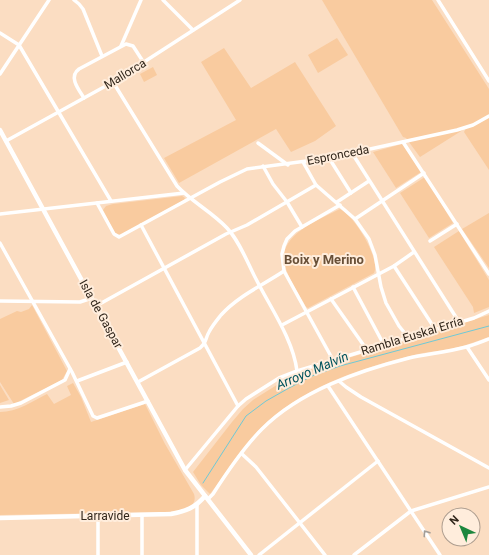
<svg xmlns="http://www.w3.org/2000/svg" width="489" height="555" viewBox="0 0 489 555" font-family="Roboto,sans-serif">
<style>
.green{fill:#f9cb9f}
.lines{fill:none;stroke-linecap:round;stroke-linejoin:round}
.stream{stroke:#6fc9d6;stroke-width:1}
.street{stroke:#fff;stroke-width:3.5}
.secondary{stroke:#fff;stroke-width:4.5}
.oneway{stroke:#a29d98}
.labels{text-anchor:middle;stroke-width:4;stroke-linejoin:round;paint-order:stroke}
.street-label{font-size:12px;fill:#31261b;stroke:#ffeddc}
.neighbourhood-label{font-size:13px;font-weight:bold;fill:#695038;stroke:#ffeddc}
.water-label{font-size:13px;font-style:italic;fill:#00535d;stroke:#ffeddc}
</style>
<rect width="100%" height="100%" fill="#fbddc2"/>
<g class="green">
<polygon points="322,0 432,0 489,89 489,170 464,132 466,128 420,157 406,138 403,137"/>
<polygon points="337,38 348,55 318,73 308,55"/>
<polygon points="224,48 251,88 295,62 336,126 315,141 291,152 276,129 179,183 164,158 236,120 201,62"/>
<polygon points="153,67 157,75 144,82 140,74"/>
<polygon points="402,144 421,172 396,188 373,152"/>
<polygon points="425,177 453,223 429,238 400,193"/>
<polygon points="182,196 185,198 184,200 121,235 115,233 103,210 106,206 113,204"/>
<path d="M340,209c14,6 41,50 34,64l-66,35 -2,-1c-7,-13 -17,-27 -21,-41 -9,-31 34,-46 55,-57z"/>
<polygon points="489,213 489,268 462,229"/>
<polygon points="459,231 489,280 489,307 474,313 473,307 434,247"/>
<polygon points="32,305 67,371 62,380 14,404 0,382 0,319 17,311 21,312 29,309"/>
<path d="M489,315v22c-9,3 -17,6 -26,9 -15,4 -30,5 -45,8 -55,13 -120,34 -160,77 -18,18 -32,43 -48,63l-9,-9 -8,-13 39,-50 11,-13 10,-9 27,-17 25,-8 4,-5z"/>
<path d="M73,383l8,14 10,25 54,-18 20,40 29,50c5,16 -18,17 -29,18l-165,3v-103c17,0 33,-11 47,-18l7,10 17,-9 -4,-9z"/>
<polygon points="0,385 9,400 0,403"/>
</g>
<g class="lines">
<polyline class="stream" points="203,483 246,416 266,401 289,388 312,376 340,366 489,326"/>
<g class="street">
<polyline points="74,0 79,4 83,9 102,56"/>
<polyline points="163,0 193,30"/>
<polyline points="438,0 489,81"/>
<polyline points="0,33 19,45 111,201"/>
<polyline points="121,46 141,0"/>
<polyline points="0,74 49,0"/>
<path d="M113,82l64,104c15,16 35,26 50,42 13,14 20,34 29,51 14,28 37,60 41,92"/>
<path d="M84,98c-5,-8 -16,-21 -5,-29l47,-25 7,2 11,17"/>
<polyline points="6,141 113,82 240,0"/>
<polyline points="403,142 489,274"/>
<polyline points="258,143 288,165"/>
<polyline points="352,153 459,322"/>
<polyline points="329,158 351,193"/>
<polyline points="303,162 316,185 355,219 369,239 375,255 381,287 386,303 399,326 408,337"/>
<polyline points="263,166 273,184 287,202 302,227"/>
<polyline points="337,202 369,181"/>
<polyline points="97,203 114,234 119,237 220,182 247,169 329,158 457,130 473,125 489,116"/>
<polyline points="0,214 184,193"/>
<polyline points="355,219 424,173"/>
<polyline points="141,225 238,406"/>
<polyline points="430,241 457,224"/>
<polyline points="0,243 72,372 93,416 97,418 148,401"/>
<polyline points="394,266 435,329"/>
<polyline points="353,287 384,345"/>
<polyline points="331,299 367,350"/>
<polyline points="0,301 80,302 92,298"/>
<polyline points="96,306 226,234 247,225 316,185"/>
<polyline points="282,325 394,266 414,252"/>
<polyline points="467,347 489,380"/>
<polyline points="333,360 284,271 282,254 284,246 287,239 295,231 340,205"/>
<polyline points="77,381 127,362"/>
<polyline points="339,381 346,387 361,397 489,468"/>
<path d="M138,382l62,-34c7,-6 5,-9 9,-16 3,-6 8,-12 12,-17 17,-19 42,-30 63,-44"/>
<polyline points="328,386 440,555"/>
<polyline points="0,407 11,406 21,403 65,380 70,369"/>
<polyline points="242,454 256,467 325,555"/>
<polyline points="185,470 238,406 246,399 279,378 297,371 474,318 489,311"/>
<path d="M208,499l5,-5c14,-22 30,-46 49,-65 38,-38 96,-58 147,-71 19,-4 38,-6 57,-11 8,-2 15,-5 23,-8"/>
<polyline points="197,505 197,555"/>
<polyline points="98,555 98,516"/>
<polyline points="142,555 142,515"/>
<polyline points="259,555 378,461"/>
<polyline points="354,555 411,511 489,487"/>
</g>
<g class="secondary">
<polyline points="0,130 185,470 251,555"/>
<path d="M0,518l171,-4c15,-3 24,-6 34,-18"/>
</g>
</g>
<defs><path id="oneway-chevron" d="M-2-3.5L2.5 0L-2 3.5" fill="none" stroke-width="1.6" stroke-linecap="round" stroke-linejoin="round"/></defs>
<use class="oneway" href="#oneway-chevron" transform="translate(426 533) rotate(-124)"/>
<g class="labels">
<g class="street-label">
<text transform="translate(125 74) rotate(-31)" y="4">Mallorca</text>
<text transform="translate(338 155) rotate(-11)" y="4">Espronceda</text>
<text transform="translate(101 314) rotate(61)" y="4">Isla de Gaspar</text>
<text transform="translate(412 336) rotate(-17)" y="4">Rambla Euskal Erría</text>
<text x="105" y="520">Larravide</text>
</g>
<g class="neighbourhood-label">
<text x="324" y="264">Boix y Merino</text>
</g>
<g class="water-label">
<text transform="translate(312 370) rotate(-23)" y="5">Arroyo Malvín</text>
</g>
</g>
<g transform="translate(461 527) rotate(316)"><circle r="19" fill="#ffeddc" stroke="#ad9d8f"/>
<path d="M0-3L7 15L0 10L-7 15Z" fill="#1c873e"/>
<text y="-6" font-size="11" font-weight="bold" text-anchor="middle" fill="#31261b">N</text>
</g>
</svg>
